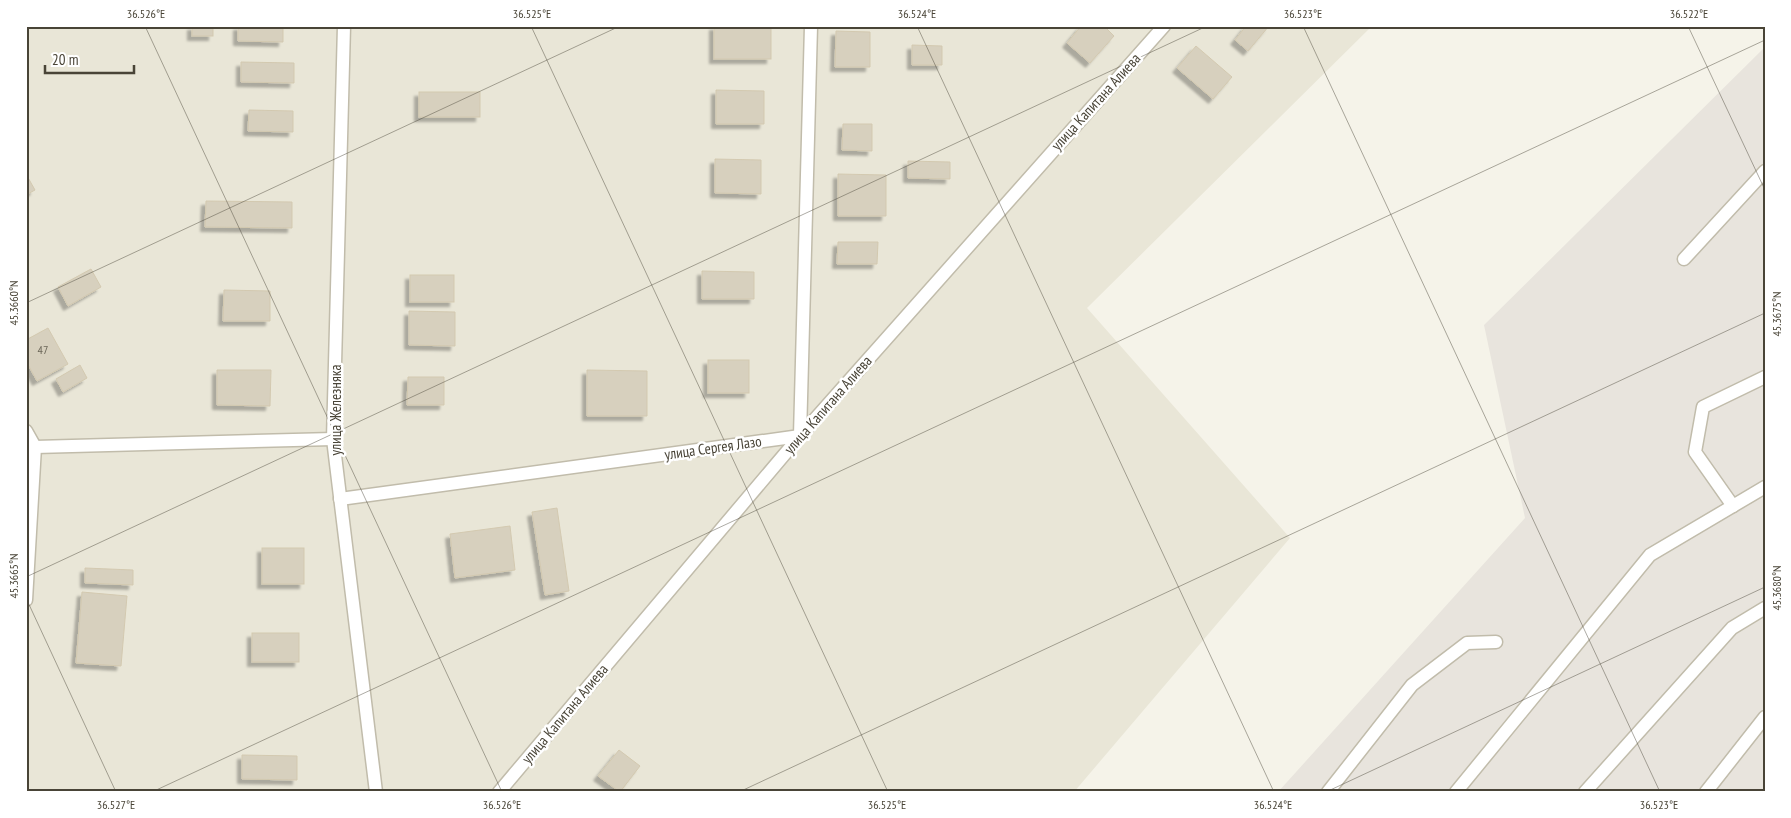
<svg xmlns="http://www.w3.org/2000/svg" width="1791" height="818" viewBox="0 0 1791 818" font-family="'PT Sans Narrow',sans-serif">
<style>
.residential{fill:#e9e6d7}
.industrial{fill:#e8e4dd}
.building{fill:#d7d0be;stroke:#d3c9b0;filter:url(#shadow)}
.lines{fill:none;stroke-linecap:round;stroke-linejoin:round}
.service-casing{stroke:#c1bcab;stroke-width:15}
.service{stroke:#fff;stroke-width:12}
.ticks{fill:none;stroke:#494437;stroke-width:1;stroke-opacity:0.45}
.labels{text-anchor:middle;stroke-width:5;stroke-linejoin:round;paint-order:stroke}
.number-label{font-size:12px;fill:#6c6759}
.street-label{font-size:15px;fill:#494437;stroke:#fff}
.neatline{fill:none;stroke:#494437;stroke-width:2}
.ticks-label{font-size:12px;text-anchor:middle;fill:#494437}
</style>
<defs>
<filter id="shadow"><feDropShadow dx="-4.5" dy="4.5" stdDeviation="1" flood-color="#0004"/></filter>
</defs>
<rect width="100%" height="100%" fill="#f5f3e9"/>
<polygon class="residential" points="26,26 1372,26 1087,308 1290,538 1074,792 26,792"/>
<polygon class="industrial" points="1765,47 1765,792 1278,792 1525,518 1484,325"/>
<g class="building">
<rect x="192" y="26" width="21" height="10"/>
<polygon points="238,26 283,26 283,42 238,41"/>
<rect x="714" y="26" width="57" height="33"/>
<polygon points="1081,26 1104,26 1114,36 1090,63 1067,43"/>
<polygon points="1246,26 1269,26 1248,51 1235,40"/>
<polygon points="836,31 870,32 870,67 835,67"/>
<polygon points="912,45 942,46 942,65 912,65"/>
<polygon points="1196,46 1232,77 1213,99 1177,68"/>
<polygon points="241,62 294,63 294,83 241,82"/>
<polygon points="716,90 764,91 764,124 716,124"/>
<rect x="419" y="92" width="61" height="25"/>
<polygon points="249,110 293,111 293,132 248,131"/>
<polygon points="843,124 872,124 872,151 842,150"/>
<polygon points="715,159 761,160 761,194 715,193"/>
<polygon points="908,161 950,162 950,179 908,178"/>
<polygon points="26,174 35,190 26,195"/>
<polygon points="838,174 886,175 886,216 838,216"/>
<polygon points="206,201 292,202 292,228 205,227"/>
<polygon points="838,242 878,242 877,264 837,264"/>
<polygon points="91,269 101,287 68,306 58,287"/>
<polygon points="702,271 754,272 754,299 702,299"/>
<rect x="410" y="275" width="44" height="27"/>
<polygon points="224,290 270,291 270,321 223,321"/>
<polygon points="409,311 455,312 455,346 409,345"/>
<polygon points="48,328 68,364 37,381 26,361 26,340"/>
<rect x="708" y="360" width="41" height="33"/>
<polygon points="80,365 87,378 63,392 56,379"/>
<polygon points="217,370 271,370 270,406 217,405"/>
<polygon points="587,370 647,371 647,416 587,416"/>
<polygon points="408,377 444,377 444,405 407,405"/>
<polygon points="557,508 569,591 545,595 532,512"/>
<polygon points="510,526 515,570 455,578 450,534"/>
<rect x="262" y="548" width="42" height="36"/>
<polygon points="85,568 133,570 133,585 85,583"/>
<polygon points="82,592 127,596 121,666 76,663"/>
<rect x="252" y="633" width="47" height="29"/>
<polygon points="619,750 640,766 620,792 598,776"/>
<polygon points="242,755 297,756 297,780 242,779"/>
</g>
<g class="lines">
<g class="service-casing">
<g id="service">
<polyline points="344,26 333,439 376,792"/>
<polyline points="1684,259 1765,171"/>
<polyline points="26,431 35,447 26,600"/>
<polyline points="35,447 333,439"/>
<polyline points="340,499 800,436 811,26"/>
<polyline points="1733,506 1695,452 1703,407 1765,377"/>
<polyline points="499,792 800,436 1164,26"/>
<polyline points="1328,792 1412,685 1467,643 1496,642"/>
<polyline points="1456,792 1650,555 1765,487"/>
<polyline points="1585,792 1732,628 1765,608"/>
<polyline points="1706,792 1765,717"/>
</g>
</g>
<use href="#service" class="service"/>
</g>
<path class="ticks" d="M145,26l357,766M531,26l357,766M917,26l357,766M1303,26l357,766M1688,26l77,164M26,30l7,-4M26,303l594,-277M26,577l1181,-551M26,598l90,194M152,792l1613,-752M739,792l1026,-479M1326,792l439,-205"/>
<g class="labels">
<g class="number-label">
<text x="43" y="354">47</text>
</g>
<g class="street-label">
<text transform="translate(1096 102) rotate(-48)" y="5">улица Капитана Алиева</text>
<text transform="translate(828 405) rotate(-49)" y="5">улица Капитана Алиева</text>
<text transform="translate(336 410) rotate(-90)" y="5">улица Железняка</text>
<text transform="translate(713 448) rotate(-8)" y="5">улица Сергея Лазо</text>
<text transform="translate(565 714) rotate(-50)" y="5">улица Капитана Алиева</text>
</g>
</g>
<rect width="1791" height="818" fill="none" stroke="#ffffff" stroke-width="55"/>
<path d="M45 65v8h89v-8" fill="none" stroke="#494437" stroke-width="2.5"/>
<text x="52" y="65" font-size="15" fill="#494437" stroke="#ffffff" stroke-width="4" paint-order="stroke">20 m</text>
<rect x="28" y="28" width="1736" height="762" class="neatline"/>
<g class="ticks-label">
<text x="146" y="18">36.526°E</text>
<text x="532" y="18">36.525°E</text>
<text x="917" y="18">36.524°E</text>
<text x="1303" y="18">36.523°E</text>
<text x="1689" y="18">36.522°E</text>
<text transform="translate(14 303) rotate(-90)" y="4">45.3660°N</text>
<text transform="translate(1777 314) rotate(-90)" y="4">45.3675°N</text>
<text transform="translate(14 576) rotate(-90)" y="4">45.3665°N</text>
<text transform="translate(1777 588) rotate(-90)" y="4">45.3680°N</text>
<text x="116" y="809">36.527°E</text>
<text x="502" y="809">36.526°E</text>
<text x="887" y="809">36.525°E</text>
<text x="1273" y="809">36.524°E</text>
<text x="1659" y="809">36.523°E</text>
</g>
</svg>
